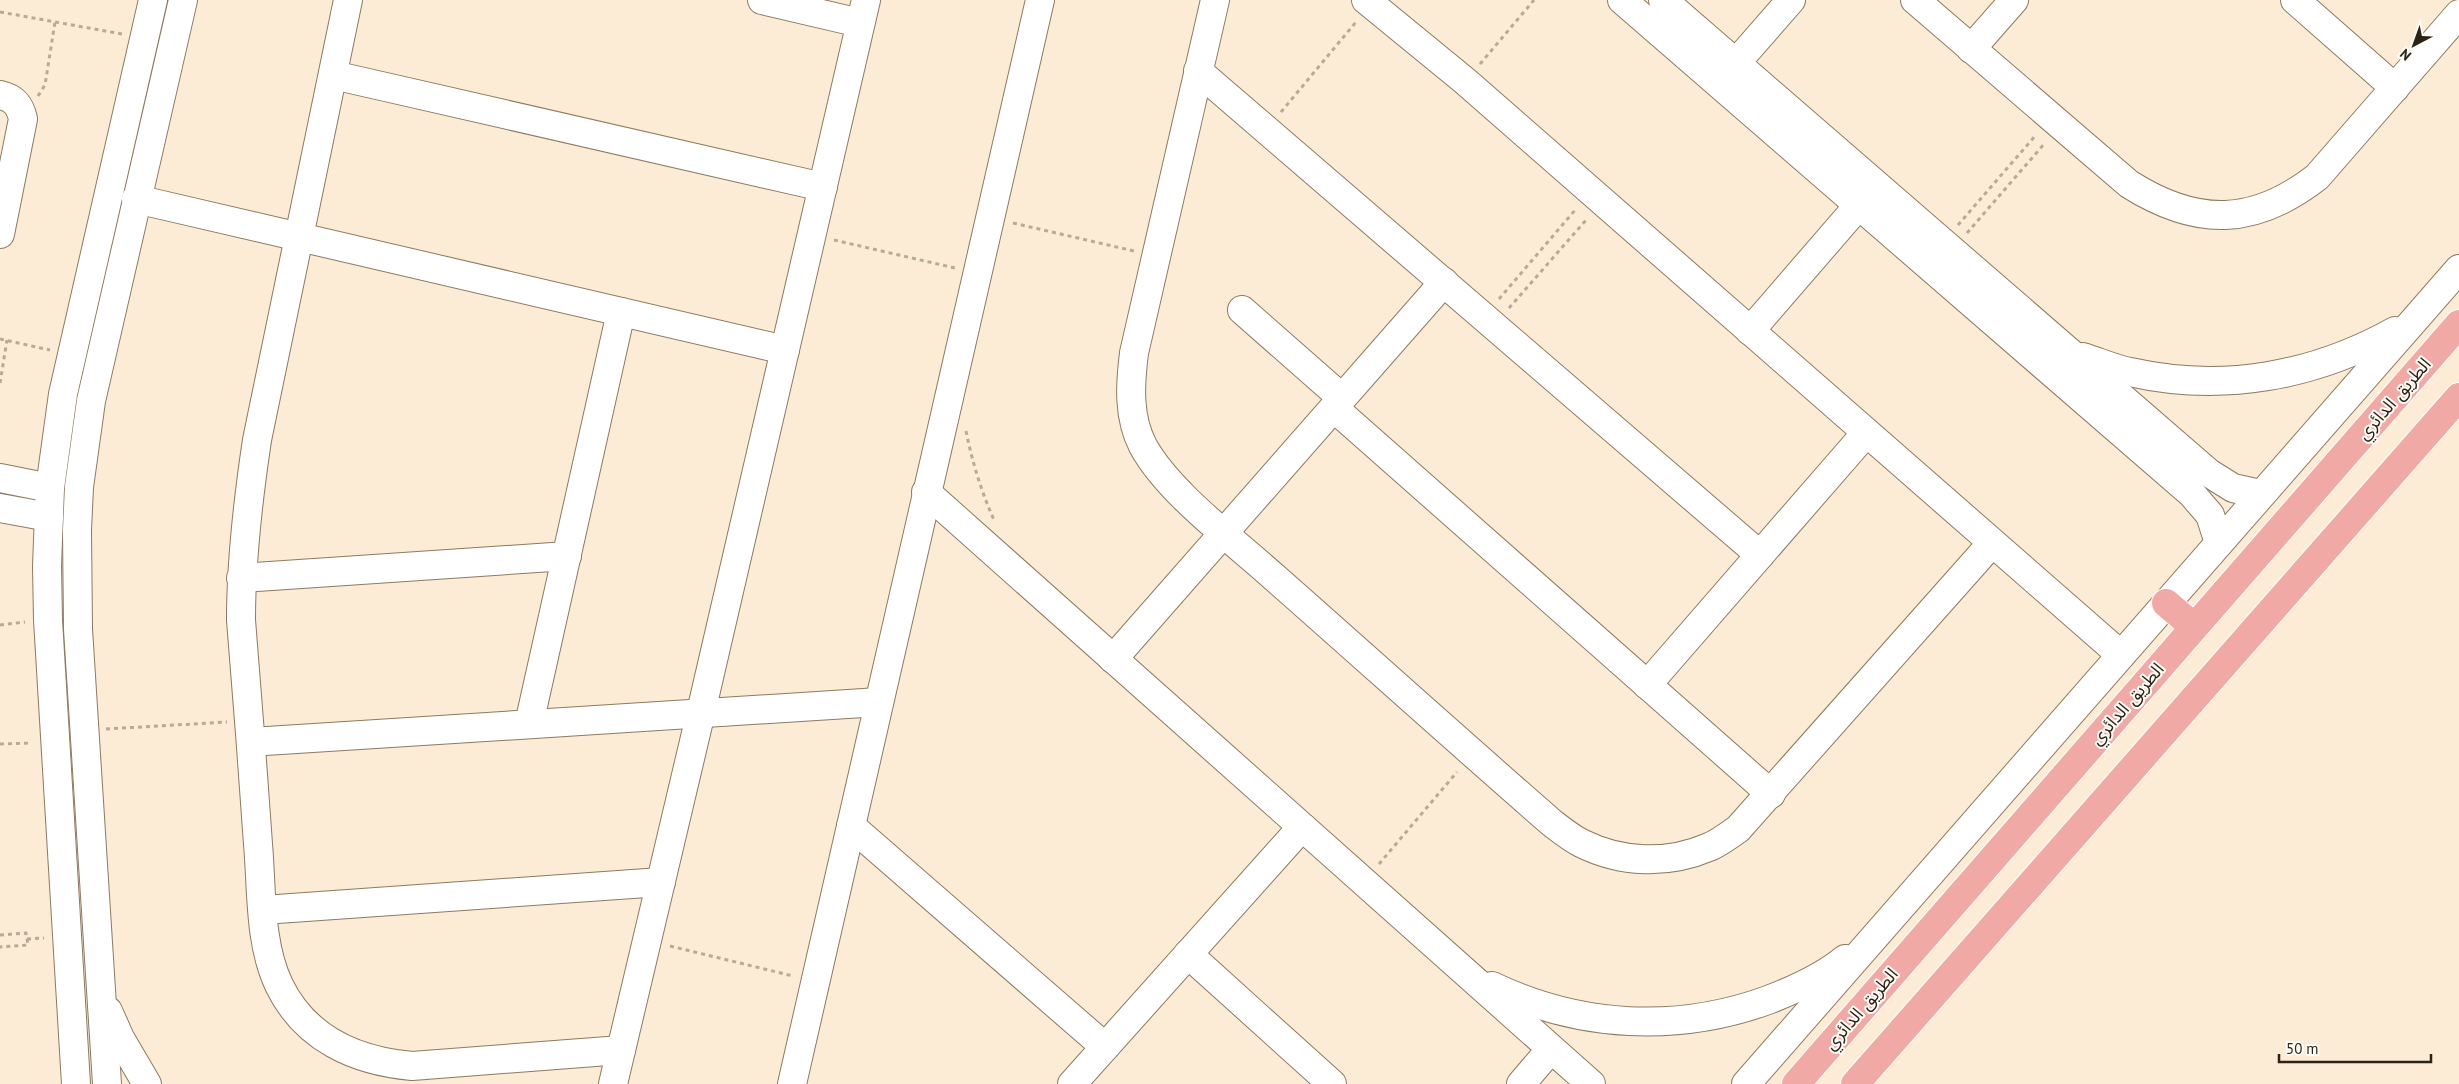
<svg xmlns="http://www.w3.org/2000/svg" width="2459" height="1084" viewBox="0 0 2459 1084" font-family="'PT Sans','Noto Sans Arabic',sans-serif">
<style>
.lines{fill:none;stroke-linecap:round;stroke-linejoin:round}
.minor-casing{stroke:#8d7a60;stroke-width:30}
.major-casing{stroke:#fff;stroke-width:30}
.path{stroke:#b8aa97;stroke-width:3;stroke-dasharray:4 4;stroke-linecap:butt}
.minor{stroke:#fff;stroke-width:28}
.major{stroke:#f1a9a5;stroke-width:28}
.labels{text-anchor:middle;stroke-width:4;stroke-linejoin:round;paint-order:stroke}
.street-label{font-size:18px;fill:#2b2318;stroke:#fffbf5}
</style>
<rect width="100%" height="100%" fill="#fcebd5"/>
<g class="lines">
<g class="minor-casing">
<g id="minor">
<path d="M348,0l-91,440c-9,60 -16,119 -16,180 6,75 12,149 17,224 4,46 1,99 21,141 26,54 77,76 133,81l209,-16"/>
<polyline points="762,0 860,23"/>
<path d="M1215,0l-81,353c-4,32 -6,64 9,93 25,46 91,95 131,131 93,82 185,165 278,246 9,7 19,15 29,20 40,20 86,22 128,4 10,-4 20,-12 29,-18l254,-286"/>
<polyline points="1366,0 1465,81 2121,655"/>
<polyline points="1622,0 2192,494 2210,515 2219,543"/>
<polyline points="1663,0 2209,473 2233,488 2260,494"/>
<path d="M1915,0l214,184c68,43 125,42 188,-7l142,-163"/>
<polyline points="2295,0 2395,88"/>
<polyline points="1971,49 2014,0"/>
<polyline points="1736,63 1791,0"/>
<polyline points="1198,71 1760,555"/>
<polyline points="333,75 823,187"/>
<path d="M0,95c14,3 20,10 23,24l-23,115"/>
<polyline points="136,199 785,350"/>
<polyline points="1242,310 1342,398"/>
<polyline points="1750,331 1859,205"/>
<path d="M2083,357c16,5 31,12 47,15 93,21 184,4 265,-41"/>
<polyline points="1334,408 1771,794"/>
<polyline points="0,478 50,488"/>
<polyline points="926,492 1591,1084"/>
<polyline points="0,508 49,517"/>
<polyline points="241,578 567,556"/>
<polyline points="1113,659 1444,282"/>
<polyline points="1647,685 1866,433"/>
<polyline points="529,724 621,312"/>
<polyline points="251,742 879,702"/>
<polyline points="851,826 1105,1047"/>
<polyline points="263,910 661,882"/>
<polyline points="1188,954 1332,1084"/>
<path d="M1492,986c88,42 185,47 276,14 26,-10 55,-23 77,-41"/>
<polyline points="108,1011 120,1038 147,1084"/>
<polyline points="76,1084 48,620 47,566 50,488 63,394 153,0"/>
<polyline points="107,1084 78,629 77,530 79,487 91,401 183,0"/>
<polyline points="613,1084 701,712 866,0"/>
<polyline points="792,1084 1040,0"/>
<polyline points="1072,1084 1302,827"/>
<polyline points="1521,1084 1551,1049"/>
<polyline points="1746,1084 2459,269"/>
</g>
</g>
<g class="major-casing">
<g id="major">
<polyline points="2166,603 2194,627"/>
<polyline points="1796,1084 2459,324"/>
<polyline points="1855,1084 2459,397"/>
</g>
</g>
<g class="path">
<polyline points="0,12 122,34"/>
<polyline points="1480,64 1534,0"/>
<polyline points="38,96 45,85 55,22"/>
<polyline points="1281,112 1356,22"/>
<polyline points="1013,223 1134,251"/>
<polyline points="1958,225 2036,135"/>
<polyline points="1967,233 2045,143"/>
<polyline points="834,240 955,268"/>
<polyline points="1499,299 1576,209"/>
<polyline points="1509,308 1587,219"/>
<polyline points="0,339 50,350"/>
<polyline points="0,383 7,340"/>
<path d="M966,431c6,30 15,60 28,89"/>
<polyline points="0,625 25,622"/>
<polyline points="106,729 227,722"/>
<polyline points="0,744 32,743"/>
<polyline points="1379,864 1457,772"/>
<polyline points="0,935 26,933 28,945 0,947"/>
<polyline points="27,939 44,938"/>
<polyline points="670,946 793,976"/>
</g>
<use href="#minor" class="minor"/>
<use href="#major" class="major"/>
</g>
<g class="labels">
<g class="street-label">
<text transform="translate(2394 399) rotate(-49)" y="6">الطريق الدائري</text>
<text transform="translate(2127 704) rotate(-49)" y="6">الطريق الدائري</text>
<text transform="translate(1861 1009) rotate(-49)" y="6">الطريق الدائري</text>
</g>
</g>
<g transform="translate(2414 45) rotate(221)" stroke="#fffbf5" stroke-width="4" paint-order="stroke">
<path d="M0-4L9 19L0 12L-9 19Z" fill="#2b2318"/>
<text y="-8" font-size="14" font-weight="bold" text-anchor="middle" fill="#2b2318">N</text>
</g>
<path d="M2279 1054v8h152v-8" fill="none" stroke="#2b2318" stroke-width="2.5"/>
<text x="2286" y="1054" font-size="15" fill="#2b2318" stroke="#fffbf5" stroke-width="4" paint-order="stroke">50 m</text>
</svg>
